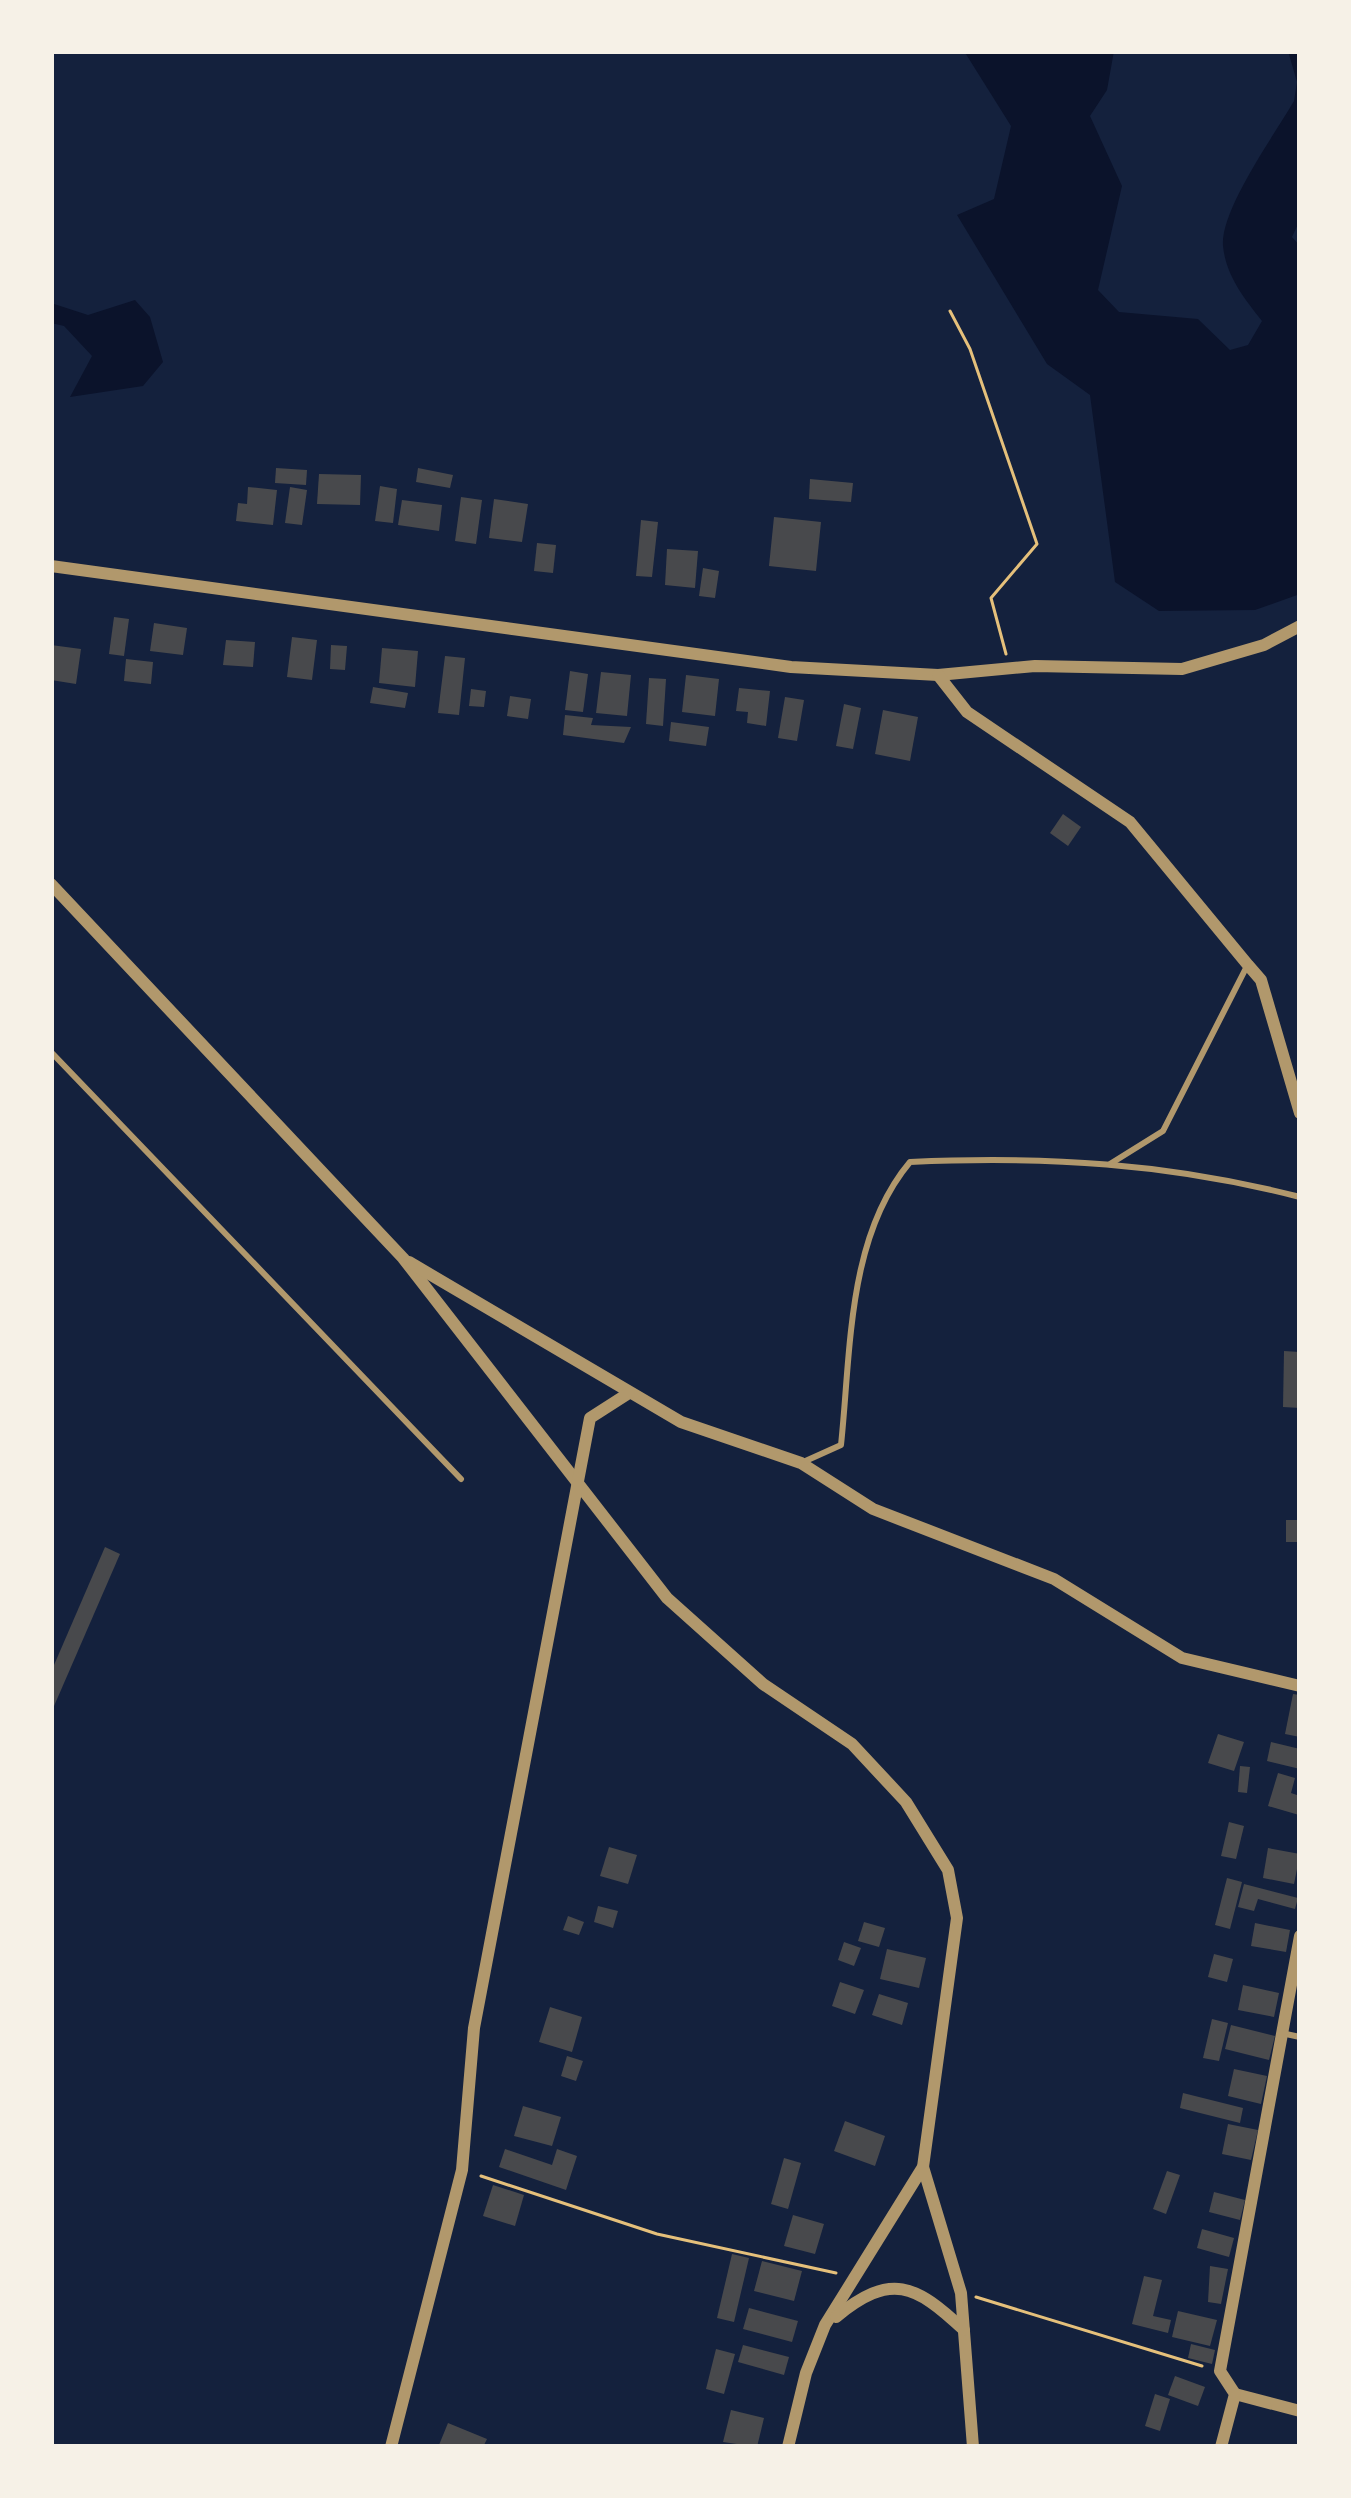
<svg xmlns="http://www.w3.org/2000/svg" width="1351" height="2498" viewBox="0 0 1351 2498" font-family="'Source Serif 4',serif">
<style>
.water{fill:#0b132b}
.building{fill:#48494c}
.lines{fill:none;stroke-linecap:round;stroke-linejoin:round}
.path{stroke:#e5c07b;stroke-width:3}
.service{stroke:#b1986c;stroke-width:6}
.minor{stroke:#b1986c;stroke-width:12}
</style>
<rect width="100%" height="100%" fill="#14213d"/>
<g class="water">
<path d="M964,51h150l-7,39 -17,26 32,70 -24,104 21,22 79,7 32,31 18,-5 14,-24c-18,-23 -36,-45 -39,-75 -3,-36 52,-112 71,-145l3,-19 -9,-31h12v169l-8,17 8,9v348l-45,16 -96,1 -44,-29 -25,-187 -43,-31 -90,-149 37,-16 17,-73z"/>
<polygon points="135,300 150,317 163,362 143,386 70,397 92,356 64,326 51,323 51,303 88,315"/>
</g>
<g class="building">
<polygon points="276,468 307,470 306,485 275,483"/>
<polygon points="418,468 453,475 450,488 416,482"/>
<polygon points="319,474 361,475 360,505 317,504"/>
<polygon points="810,479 853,483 851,502 809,499"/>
<polygon points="380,486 397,489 393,523 375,521"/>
<polygon points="248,487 277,490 273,525 236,521 238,503 247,504"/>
<polygon points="290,487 307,490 302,525 285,523"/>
<polygon points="461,497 482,500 476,544 455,541"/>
<polygon points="494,499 528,504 522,542 489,538"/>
<polygon points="402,500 442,505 439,531 398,525"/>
<polygon points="774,517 821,522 816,571 769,566"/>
<polygon points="641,520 658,522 652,577 636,576"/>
<polygon points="537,543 556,545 553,573 534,571"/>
<polygon points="667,549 698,551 695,588 665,585"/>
<polygon points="703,568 719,571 715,598 699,596"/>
<polygon points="114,617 129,619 124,656 109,654"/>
<polygon points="154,623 187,628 183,655 150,651"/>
<polygon points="292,637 317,640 312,680 287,677"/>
<polygon points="226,640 255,642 253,667 223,665"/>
<polygon points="51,645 81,649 76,684 51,680"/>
<polygon points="331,645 347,646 345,670 330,669"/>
<polygon points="382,648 418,651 415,687 379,683"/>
<polygon points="445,656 465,658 459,715 438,713"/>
<polygon points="126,659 153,662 151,684 124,681"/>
<polygon points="570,671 588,674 583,712 565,710"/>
<polygon points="601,672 631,675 627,716 596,713"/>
<polygon points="686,675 719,679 715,716 682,712"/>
<polygon points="649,678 666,679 663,726 646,724"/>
<polygon points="373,687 408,693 405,708 370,703"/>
<polygon points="739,688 770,691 766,726 747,723 748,712 736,711"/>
<polygon points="471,689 486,691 484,707 469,706"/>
<polygon points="510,696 531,699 528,719 507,716"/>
<polygon points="785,697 804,700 797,741 778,738"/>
<polygon points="844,704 861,708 853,749 836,746"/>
<polygon points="883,710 918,717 910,761 875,754"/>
<polygon points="565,715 593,718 591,725 631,727 624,743 563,735"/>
<polygon points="671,722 709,727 706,746 669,741"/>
<polygon points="1063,814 1081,827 1068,846 1050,833"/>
<polygon points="1284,1351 1300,1352 1300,1408 1283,1407"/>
<rect x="1286" y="1520" width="14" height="22"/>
<polygon points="105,1547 120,1554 51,1713 51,1672"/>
<polygon points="1293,1694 1300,1695 1300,1737 1285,1734"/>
<polygon points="1218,1734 1244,1742 1234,1771 1208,1763"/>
<polygon points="1271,1742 1300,1749 1300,1769 1267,1761"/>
<polygon points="1240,1766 1250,1767 1247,1793 1238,1792"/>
<polygon points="1278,1773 1295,1778 1291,1793 1300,1796 1299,1815 1268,1806"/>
<polygon points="1229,1822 1244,1826 1236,1859 1221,1856"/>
<polygon points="609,1847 637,1855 628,1884 600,1876"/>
<polygon points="1268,1848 1300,1854 1294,1884 1263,1878"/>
<polygon points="1227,1878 1242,1882 1230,1929 1215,1925"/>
<polygon points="1244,1884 1298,1898 1295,1909 1258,1899 1254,1911 1238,1907"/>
<polygon points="598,1906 618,1911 613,1928 594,1922"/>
<polygon points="568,1916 584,1922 579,1935 563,1930"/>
<polygon points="864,1922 885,1928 879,1947 858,1941"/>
<polygon points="1255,1923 1290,1930 1286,1952 1251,1946"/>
<polygon points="844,1942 861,1948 854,1966 838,1960"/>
<polygon points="887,1949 926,1958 919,1988 880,1979"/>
<polygon points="1214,1954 1233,1959 1227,1982 1208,1977"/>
<polygon points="840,1982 864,1990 855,2014 832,2006"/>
<polygon points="1243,1985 1279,1993 1274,2017 1238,2010"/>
<polygon points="879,1994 908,2003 902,2025 872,2015"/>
<polygon points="550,2007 582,2017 572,2052 539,2042"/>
<polygon points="1212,2019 1228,2023 1219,2061 1203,2058"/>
<polygon points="1231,2025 1275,2036 1269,2060 1225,2049"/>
<polygon points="567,2056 583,2061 576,2081 561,2076"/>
<polygon points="1234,2069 1267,2076 1261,2104 1228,2096"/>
<polygon points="1183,2093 1243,2108 1240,2123 1180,2108"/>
<polygon points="523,2106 561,2117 552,2146 514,2136"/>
<polygon points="845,2121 885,2136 875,2166 834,2151"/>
<polygon points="1228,2124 1258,2130 1251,2160 1222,2154"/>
<polygon points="505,2149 552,2165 557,2149 577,2156 566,2190 499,2167"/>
<polygon points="784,2158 801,2163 788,2209 771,2204"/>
<polygon points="1167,2171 1180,2175 1166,2214 1153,2209"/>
<polygon points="493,2185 524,2195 515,2226 483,2216"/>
<polygon points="1214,2192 1245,2200 1240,2220 1209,2212"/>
<polygon points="793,2215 824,2224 815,2254 784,2246"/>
<polygon points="1202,2229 1234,2238 1229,2257 1197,2248"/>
<polygon points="732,2254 749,2258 734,2322 717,2318"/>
<polygon points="762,2261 802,2271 794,2301 754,2291"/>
<polygon points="1210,2266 1228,2269 1221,2304 1208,2302"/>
<polygon points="1144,2276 1162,2280 1153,2316 1171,2320 1168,2333 1132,2324"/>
<polygon points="749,2308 798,2321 792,2342 743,2329"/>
<polygon points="1178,2311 1217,2320 1210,2346 1172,2337"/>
<polygon points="1191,2344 1215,2350 1212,2364 1188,2358"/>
<polygon points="743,2345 789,2357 784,2375 738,2362"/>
<polygon points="716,2349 735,2354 724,2394 706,2389"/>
<polygon points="1175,2376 1205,2387 1198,2406 1168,2395"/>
<polygon points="1155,2394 1170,2399 1160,2431 1145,2426"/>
<polygon points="731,2410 764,2418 757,2447 723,2442"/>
<polygon points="448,2423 487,2439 483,2447 439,2445"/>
</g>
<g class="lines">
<g class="path">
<polyline points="950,311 970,349 1037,544 991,598 1006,654"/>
<polyline points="481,2176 657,2234 836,2273"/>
<polyline points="976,2297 1202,2366"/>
</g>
<g class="service">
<polyline points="51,1052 461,1479"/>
<polyline points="1110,1164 1163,1131 1246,968"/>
<path d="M801,1463l40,-18c10,-94 6,-208 69,-283 136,-6 258,1 390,35"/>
<polyline points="1286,2034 1300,2037"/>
</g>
<g class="minor">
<polyline points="51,566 791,667 938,675 1035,666 1182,669 1264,645 1300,626"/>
<polyline points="938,675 967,712 1130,822 1248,965 1261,980 1300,1113"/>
<polyline points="51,884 403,1258 667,1598 763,1684 852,1744 906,1802 948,1870 957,1918 923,2167 825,2325 806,2373 788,2447"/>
<polyline points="409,1262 681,1422 801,1463 873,1509 1054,1579 1182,1658 1300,1686"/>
<polyline points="923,2167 961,2293 973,2447"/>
<path d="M836,2317c55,-45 79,-33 128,13"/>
<polyline points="1235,2394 1300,2411"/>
<polyline points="391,2447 462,2170 474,2028 590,1418 629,1393"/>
<polyline points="1221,2447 1235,2394 1220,2371 1300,1936"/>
</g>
</g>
<rect width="1351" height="2498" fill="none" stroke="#f6f1e7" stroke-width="108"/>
</svg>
